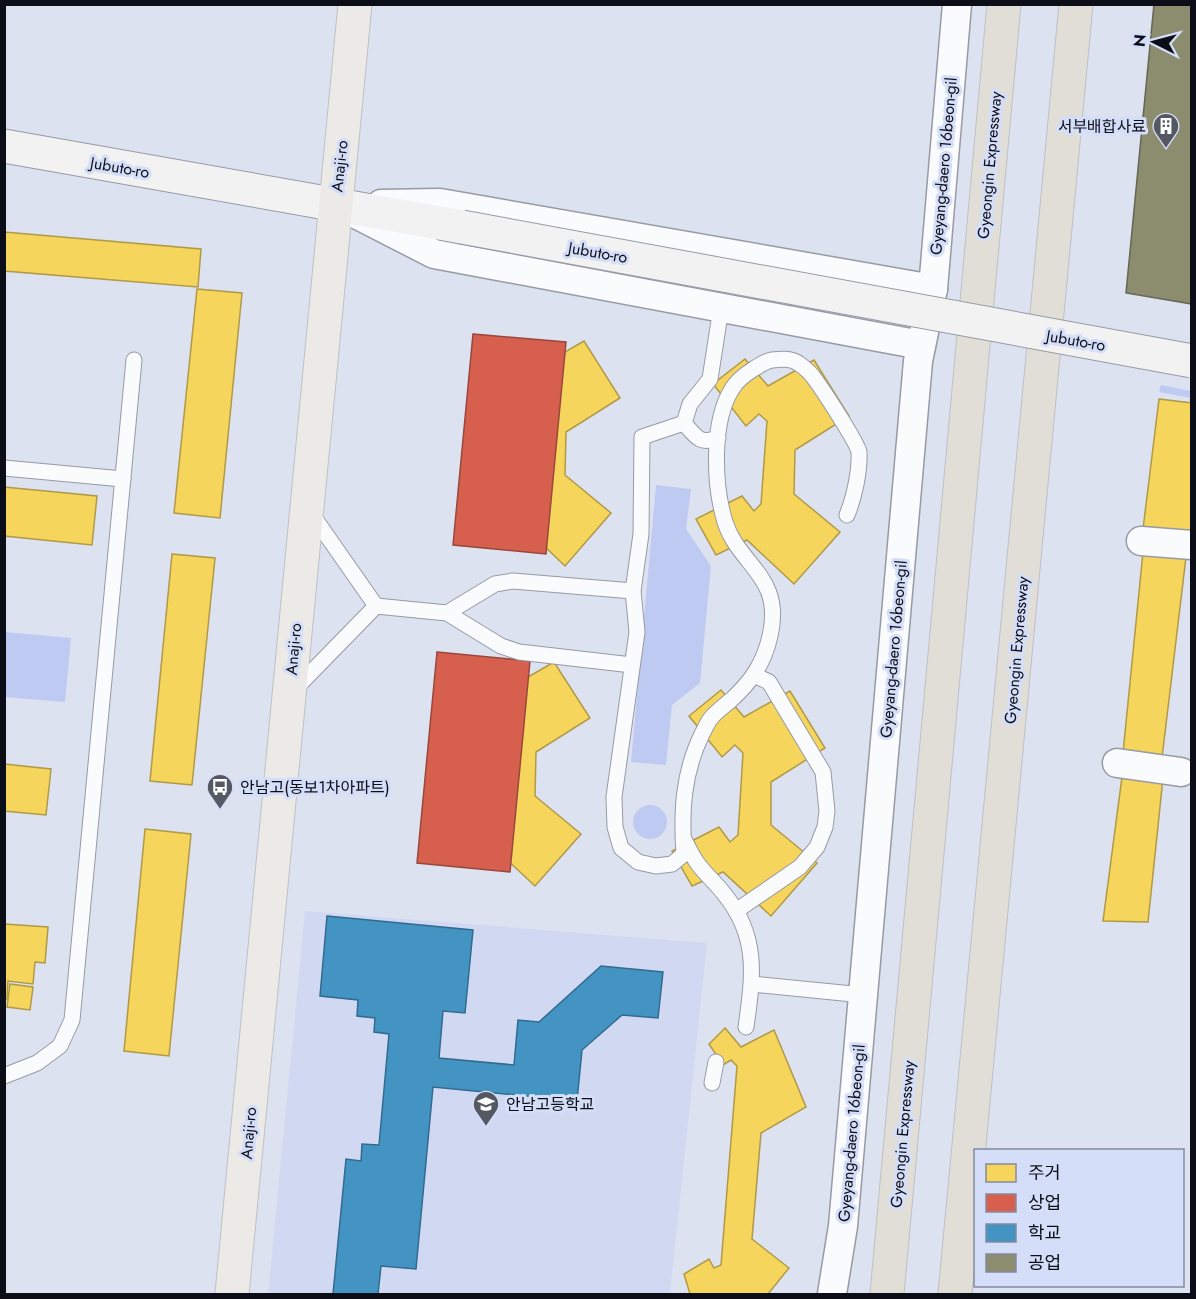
<svg xmlns="http://www.w3.org/2000/svg" width="1196" height="1299" viewBox="0 0 1196 1299" font-family="Jost,'Noto Sans KR',sans-serif">
<style>
.built{fill:#d1d9f2}
.green{fill:#becaf2}
.homes{fill:#f6d55c;stroke:#b09947;stroke-width:1.5}
.shops{fill:#d6604d;stroke:#99473d;stroke-width:1.5}
.schools{fill:#4393c3;stroke:#326b8f;stroke-width:1.5}
.industry{fill:#8c8c6e;stroke:#656654;stroke-width:1.5}
.lines{fill:none;stroke-linecap:round;stroke-linejoin:round}
.lane-casing{stroke:#979aa5;stroke-width:17}
.street-casing{stroke:#979aa5;stroke-width:31}
.secondary-casing{stroke:#979aa5;stroke-width:35}
.primary-casing{stroke:#bec0c6;stroke-width:35}
.highway-casing{stroke:#bec0c6;stroke-width:35}
.lane{stroke:#fafbfd;stroke-width:15}
.street{stroke:#fafbfd;stroke-width:28}
.secondary{stroke:#f3f2f2;stroke-width:33}
.primary{stroke:#ebeae7;stroke-width:33}
.highway{stroke:#e1ded8;stroke-width:33}
.secondary-bridge-casing{stroke:#979aa5;stroke-width:35;stroke-linecap:butt}
.secondary-bridge{stroke:#f3f2f2;stroke-width:33}
.labels{text-anchor:middle;stroke-width:6;stroke-linejoin:round;paint-order:stroke}
.poi-label{font-size:16px;fill:#0b0e17;stroke:#d5def8;text-anchor:start}
.street-label{font-size:16px;fill:#0b0e17;stroke:#d5def8}
</style>
<rect width="100%" height="100%" fill="#dde2f0"/>
<polygon class="built" points="305,911 707,943 670,1294 268,1294"/>
<g class="green">
<polygon points="1161,385 1191,391 1191,398 1159,392"/>
<polygon points="656,485 691,489 686,529 711,566 700,683 672,705 666,765 631,762"/>
<polygon points="5,632 71,638 65,702 5,697"/>
<circle cx="650" cy="822" r="17"/>
</g>
<g class="homes">
<polygon points="4,232 201,249 198,287 4,271"/>
<polygon points="197,289 242,293 220,518 174,513"/>
<polygon points="515,340 539,367 584,341 620,398 566,432 565,475 611,513 565,566 518,521 486,536 467,501 513,477 524,492 532,485 537,403 529,395 517,407 483,365"/>
<polygon points="745,359 768,386 814,360 849,416 795,450 794,494 840,532 794,584 747,540 716,555 696,519 742,496 754,511 761,504 767,421 759,414 746,426 713,384"/>
<polygon points="1159,399 1192,403 1192,517 1190,534 1143,529"/>
<polygon points="4,487 97,496 92,545 4,536"/>
<polygon points="1143,552 1186,557 1162,758 1123,753"/>
<polygon points="172,554 215,558 192,785 150,781"/>
<polygon points="485,661 509,688 554,662 590,718 536,752 535,796 581,834 535,886 488,842 456,857 437,822 483,798 494,813 502,806 507,723 499,716 487,728 454,686"/>
<polygon points="721,690 744,717 790,691 825,748 771,782 771,825 817,863 771,916 723,872 692,886 672,851 719,827 730,842 738,835 743,753 735,745 722,757 689,716"/>
<polygon points="4,764 51,769 46,815 4,811"/>
<polygon points="1122,777 1163,778 1148,922 1103,921"/>
<polygon points="145,829 191,834 169,1056 124,1051"/>
<polygon points="4,924 48,927 45,963 35,962 33,984 8,981 7,999 4,999"/>
<polygon points="10,984 33,987 30,1010 7,1007"/>
<polygon points="725,1028 741,1047 774,1030 806,1107 761,1133 752,1239 789,1268 768,1294 690,1294 684,1274 709,1259 714,1268 721,1265 737,1066 731,1060 723,1065 709,1044"/>
</g>
<g class="shops">
<polygon points="473,334 566,342 546,554 453,545"/>
<polygon points="437,652 530,661 510,872 417,863"/>
</g>
<polygon class="schools" points="327,916 473,930 465,1013 443,1011 439,1058 514,1065 518,1020 539,1022 601,966 663,972 658,1018 622,1015 582,1050 577,1101 433,1087 416,1269 381,1266 378,1294 333,1294 346,1159 361,1161 362,1144 379,1145 389,1034 374,1032 375,1018 357,1016 358,1000 320,996"/>
<polygon class="industry" points="1154,4 1192,4 1192,304 1126,293"/>
<g class="lines">
<g class="lane-casing">
<g id="lane">
<path d="M684,423l-42,14 -1,97 -8,57 4,41 -23,165 1,30 6,21 17,14 18,4 16,-2 12,-10c-3,-42 -1,-81 18,-120 3,-5 5,-11 9,-16 5,-6 13,-12 20,-18 20,-18 33,-37 39,-64 14,-60 -31,-70 -45,-114 -11,-36 -14,-100 7,-133 5,-9 15,-16 23,-21 6,-3 10,-7 17,-8 9,-1 18,-2 26,3 3,2 8,6 11,9 8,8 48,70 50,80 1,19 -5,46 -12,63"/>
<path d="M718,438c-18,7 -22,-1 -34,-15l6,-19 20,-25 11,-71"/>
<polyline points="4,468 123,479"/>
<polyline points="376,606 447,613 501,646 519,652 632,665"/>
<polyline points="447,613 495,584 513,581 633,591"/>
<polyline points="294,690 376,606 311,513"/>
<path d="M684,839c4,8 8,17 14,25 8,11 19,20 27,31 34,42 28,82 21,132"/>
<polyline points="736,911 800,867 817,847 825,827 827,811 823,772 769,682 754,675"/>
<polyline points="752,984 863,995"/>
<polyline points="4,1076 37,1063 60,1046 72,1020 134,360"/>
<polyline points="712,1083 716,1062"/>
</g>
</g>
<g class="street-casing">
<g id="street">
<polyline points="381,204 440,203 933,289"/>
<polyline points="354,213 434,254 921,345"/>
<polyline points="1141,541 1192,545"/>
<polyline points="1117,763 1181,772"/>
<polyline points="832,1294 843,1226 918,361 933,289 957,4"/>
</g>
</g>
<g class="secondary-casing">
<polyline id="secondary" points="4,146 462,227"/>
</g>
<g class="primary-casing">
<polyline id="primary" points="232,1294 355,4"/>
</g>
<g class="highway-casing">
<g id="highway">
<polyline points="887,1294 1004,4"/>
<polyline points="955,1294 1076,4"/>
</g>
</g>
<use href="#lane" class="lane"/>
<use href="#street" class="street"/>
<use href="#secondary" class="secondary"/>
<use href="#primary" class="primary"/>
<use href="#highway" class="highway"/>
<g class="secondary-bridge-casing">
<polyline id="secondary-bridge" points="462,227 1192,361"/>
</g>
<use href="#secondary-bridge" class="secondary-bridge"/>
</g>
<defs>
<g id="building-pin" transform="scale(1.35)"><path d="M0 17L-7.5 6A9.5 9.5 0 1 1 7.5 6Z" fill="#545863" stroke="#d5def8"/><path d="M-4-6H4V6H1V3H-1V6H-4ZM-2.5-4.3h1.7v1.8h-1.7ZM.8-4.3h1.7v1.8H.8ZM-2.5-1h1.7V.8h-1.7ZM.8-1h1.7V.8H.8Z" fill="#fff"/></g>
<g id="bus-pin" transform="scale(1.35)"><path d="M0 17L-7.5 6A9.5 9.5 0 1 1 7.5 6Z" fill="#545863" stroke="#d5def8"/><path d="M-5-6H5V4H4V6H2V4H-2V6H-4V4H-5ZM-3.5-4V0h7V-4ZM-3.5 1.2v1.5H-2V1.2ZM2 1.2v1.5H3.5V1.2Z" fill="#fff"/></g>
<g id="school-pin" transform="scale(1.35)"><path d="M0 17L-7.5 6A9.5 9.5 0 1 1 7.5 6Z" fill="#545863" stroke="#d5def8"/><path d="M0-5L7-2L0 1L-7-2ZM-4 1L0 2.5L4 1V4Q0 6-4 4Z" fill="#fff"/></g>
</defs>
<g fill-rule="evenodd">
<use href="#building-pin" x="1166" y="126"/>
<use href="#bus-pin" x="220" y="787"/>
<use href="#school-pin" x="486" y="1104"/>
</g>
<g class="labels">
<g class="poi-label">
<text x="1146" y="132" text-anchor="end">서부배합사료</text>
<text x="240" y="793">안남고(동보1차아파트)</text>
<text x="506" y="1110">안남고등학교</text>
</g>
<g class="street-label">
<text transform="translate(989 165) rotate(-85)" y="6">Gyeongin Expressway</text>
<text transform="translate(339 166) rotate(-84)" y="6">Anaji-ro</text>
<text transform="translate(943 166) rotate(-85)" y="6">Gyeyang-daero 16beon-gil</text>
<text transform="translate(120 167) rotate(10)" y="6">Jubuto-ro</text>
<text transform="translate(598 252) rotate(10)" y="6">Jubuto-ro</text>
<text transform="translate(1076 340) rotate(10)" y="6">Jubuto-ro</text>
<text transform="translate(293 649) rotate(-85)" y="6">Anaji-ro</text>
<text transform="translate(893 649) rotate(-85)" y="6">Gyeyang-daero 16beon-gil</text>
<text transform="translate(1016 650) rotate(-85)" y="6">Gyeongin Expressway</text>
<text transform="translate(248 1133) rotate(-85)" y="6">Anaji-ro</text>
<text transform="translate(851 1133) rotate(-85)" y="6">Gyeyang-daero 16beon-gil</text>
<text transform="translate(902 1134) rotate(-85)" y="6">Gyeongin Expressway</text>
</g>
</g>
<rect width="1196" height="1299" fill="none" stroke="#0b0e17" stroke-width="12"/>
<rect x="974" y="1149" width="210" height="138" fill="#d5def8" stroke="#848b9e" stroke-width="1.5"/>
<rect x="986" y="1164" width="30" height="18" fill="#f6d55c" stroke="#848b9e" stroke-width="1.5"/>
<text x="1028" y="1179" font-size="18" fill="#0b0e17">주거</text>
<rect x="986" y="1194" width="30" height="18" fill="#d6604d" stroke="#848b9e" stroke-width="1.5"/>
<text x="1028" y="1209" font-size="18" fill="#0b0e17">상업</text>
<rect x="986" y="1224" width="30" height="18" fill="#4393c3" stroke="#848b9e" stroke-width="1.5"/>
<text x="1028" y="1239" font-size="18" fill="#0b0e17">학교</text>
<rect x="986" y="1254" width="30" height="18" fill="#8c8c6e" stroke="#848b9e" stroke-width="1.5"/>
<text x="1028" y="1269" font-size="18" fill="#0b0e17">공업</text>
<g transform="translate(1154 42) rotate(276)" stroke="#d5def8" stroke-width="4.5" paint-order="stroke">
<path d="M0-4.5L10 22L0 15L-10 22Z" fill="#0b0e17"/>
<text y="-9" font-size="16" font-weight="bold" text-anchor="middle" fill="#0b0e17">N</text>
</g>
</svg>
